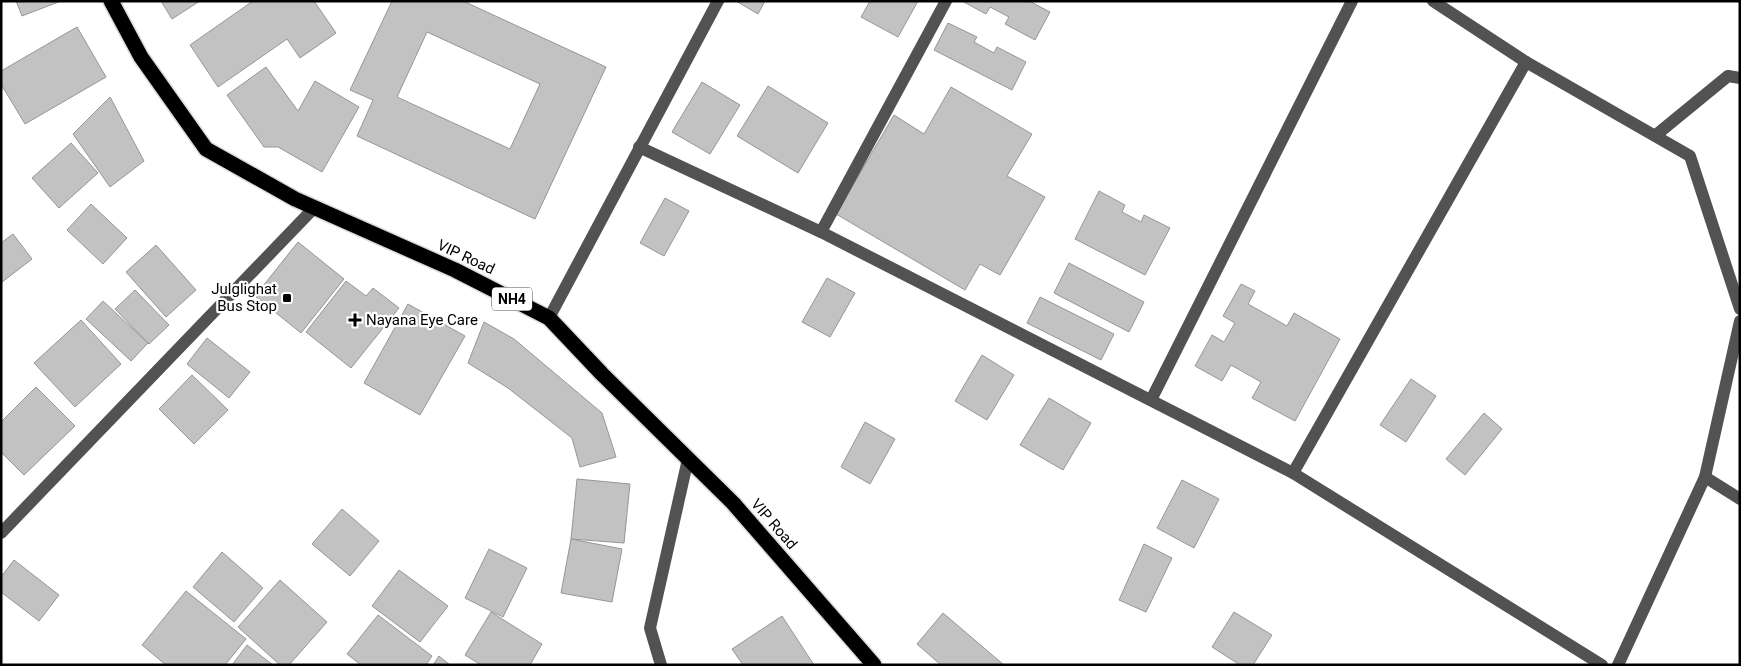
<svg xmlns="http://www.w3.org/2000/svg" width="1741" height="666" viewBox="0 0 1741 666" font-family="Roboto,sans-serif">
<style>
.building{fill:#c2c2c2;stroke:#969696;fill-rule:evenodd}
.lines{fill:none;stroke-linecap:round;stroke-linejoin:round}
.highway-casing{stroke:#dbdbdb;stroke-width:18}
.minor{stroke:#525252;stroke-width:12}
.highway{stroke:#000;stroke-width:15}
.poi-dot{fill:#000;stroke:#fff;stroke-width:2}
.labels{text-anchor:middle;stroke-width:4.5;stroke-linejoin:round;paint-order:stroke}
.shield{fill:#fff;stroke:#4c4c4c;stroke-width:1}
.shield-label{font-size:14px;font-weight:bold;fill:#000}
.street-label{font-size:15px;fill:#000;stroke:#fff}
.poi-label{font-size:15px;fill:#000;stroke:#fff;text-anchor:end}
</style>
<rect width="100%" height="100%" fill="#fff"/>
<g class="building">
<polygon points="16,1 61,1 22,16"/>
<polygon points="161,1 200,1 172,19"/>
<polygon points="253,1 314,1 336,33 300,58 287,39 218,87 190,45"/>
<path d="M392,1h71l143,66 -71,152 -178,-83 16,-36 -23,-10zM427,32l113,52 -30,65 -113,-52z"/>
<polygon points="736,1 765,1 758,14"/>
<polygon points="870,1 918,1 898,37 861,17"/>
<polygon points="962,1 1029,1 1050,12 1035,40 1005,24 1009,17 990,7 986,14"/>
<polygon points="948,23 977,37 974,42 994,53 997,47 1026,62 1012,90 934,50"/>
<polygon points="77,27 106,77 25,124 1,84 1,71"/>
<polygon points="266,67 298,111 315,81 359,107 322,172 278,147 264,147 227,95"/>
<polygon points="702,82 740,105 710,154 672,132"/>
<polygon points="768,86 828,123 798,173 737,136"/>
<polygon points="951,87 1032,134 1007,176 1045,197 1000,275 980,264 965,290 836,214 894,115 924,134"/>
<polygon points="110,97 144,161 110,187 73,134"/>
<polygon points="71,143 98,173 59,208 32,178"/>
<polygon points="1099,191 1125,205 1122,212 1141,222 1144,215 1170,228 1145,275 1075,239"/>
<polygon points="665,198 689,211 664,256 640,243"/>
<polygon points="91,204 127,238 103,264 67,230"/>
<polygon points="13,234 32,259 1,283 1,243"/>
<polygon points="298,242 344,279 301,333 255,296"/>
<polygon points="156,245 196,290 166,317 126,272"/>
<polygon points="1069,263 1144,302 1129,332 1054,293"/>
<polygon points="827,278 855,293 830,337 802,322"/>
<polygon points="346,281 366,296 373,288 399,308 351,368 306,332"/>
<polygon points="1241,284 1255,291 1248,304 1287,326 1294,313 1340,339 1295,421 1252,398 1261,382 1231,365 1222,381 1195,366 1212,335 1224,342 1235,323 1223,316"/>
<polygon points="135,290 169,325 149,344 115,309"/>
<polygon points="1040,297 1114,334 1101,360 1027,323"/>
<polygon points="103,301 148,343 131,361 86,319"/>
<polygon points="408,304 465,336 420,415 364,383"/>
<polygon points="81,320 121,364 75,407 34,363"/>
<polygon points="484,322 514,339 602,413 616,457 580,467 572,438 508,388 468,363"/>
<polygon points="207,338 250,372 229,398 187,364"/>
<polygon points="982,355 1014,375 987,420 955,401"/>
<polygon points="192,375 228,410 194,444 159,409"/>
<polygon points="1411,379 1436,396 1406,442 1380,425"/>
<polygon points="36,387 75,426 24,475 1,452 1,422"/>
<polygon points="1049,398 1091,423 1063,470 1020,445"/>
<polygon points="1484,413 1502,429 1465,475 1446,459"/>
<polygon points="865,422 895,439 870,484 841,467"/>
<polygon points="577,479 630,484 624,543 571,539"/>
<polygon points="1182,480 1219,499 1194,548 1157,528"/>
<polygon points="342,509 379,541 350,576 312,544"/>
<polygon points="571,539 622,549 612,602 561,593"/>
<polygon points="1144,544 1172,558 1146,612 1119,600"/>
<polygon points="489,549 527,568 503,617 465,598"/>
<polygon points="222,552 263,588 234,622 193,587"/>
<polygon points="14,560 59,595 39,621 1,592 1,577"/>
<polygon points="399,570 448,606 420,642 372,606"/>
<polygon points="280,580 327,622 289,665 280,665 238,627"/>
<polygon points="186,591 246,639 225,665 166,665 142,645"/>
<polygon points="491,612 542,644 530,665 481,665 465,655"/>
<polygon points="1234,612 1272,635 1253,665 1240,665 1212,647"/>
<polygon points="943,613 1004,665 941,665 917,644"/>
<polygon points="378,615 432,656 426,665 361,665 347,654"/>
<polygon points="782,616 814,665 743,665 732,649"/>
<polygon points="247,645 273,665 232,665"/>
<polygon points="439,656 450,665 433,665"/>
</g>
<g class="lines">
<g class="highway-casing">
<polyline id="highway" points="111,1 141,57 206,149 295,199 455,270 549,318 602,374 733,503 874,665"/>
</g>
<g class="minor">
<polyline points="1433,1 1526,62 1690,156 1740,309"/>
<polyline points="1656,135 1728,76 1740,78"/>
<polyline points="639,147 821,232 1293,473 1602,665"/>
<polyline points="821,232 946,1"/>
<polyline points="549,318 718,1"/>
<polyline points="1151,400 1352,1"/>
<polyline points="1293,473 1526,62"/>
<polyline points="1705,477 1740,499"/>
<polyline points="1,533 314,208"/>
<polyline points="661,665 650,628 688,459"/>
<polyline points="1618,665 1705,477 1740,321"/>
</g>
<use href="#highway" class="highway"/>
</g>
<g class="poi-dot">
<rect x="282" y="293" width="10" height="10" rx="2.5"/>
<path d="M352.5 312.5h5v5h5v5h-5v5h-5v-5h-5v-5h5z"/>
</g>
<g class="labels">
<rect class="shield" x="492" y="287.5" width="40" height="23" rx="4"/>
<g class="shield-label">
<text x="512" y="304">NH4</text>
</g>
<g class="street-label">
<text transform="translate(466 257) rotate(25)" y="5">VIP Road</text>
<text transform="translate(774 524) rotate(49)" y="5">VIP Road</text>
</g>
<g class="poi-label">
<text x="277" y="294">Julglighat<tspan x="277" dy="17">Bus Stop</tspan></text>
<text x="366" y="325" text-anchor="start">Nayana Eye Care</text>
</g>
</g>
<rect width="1741" height="666" fill="none" stroke="#000000" stroke-width="5"/>
</svg>
